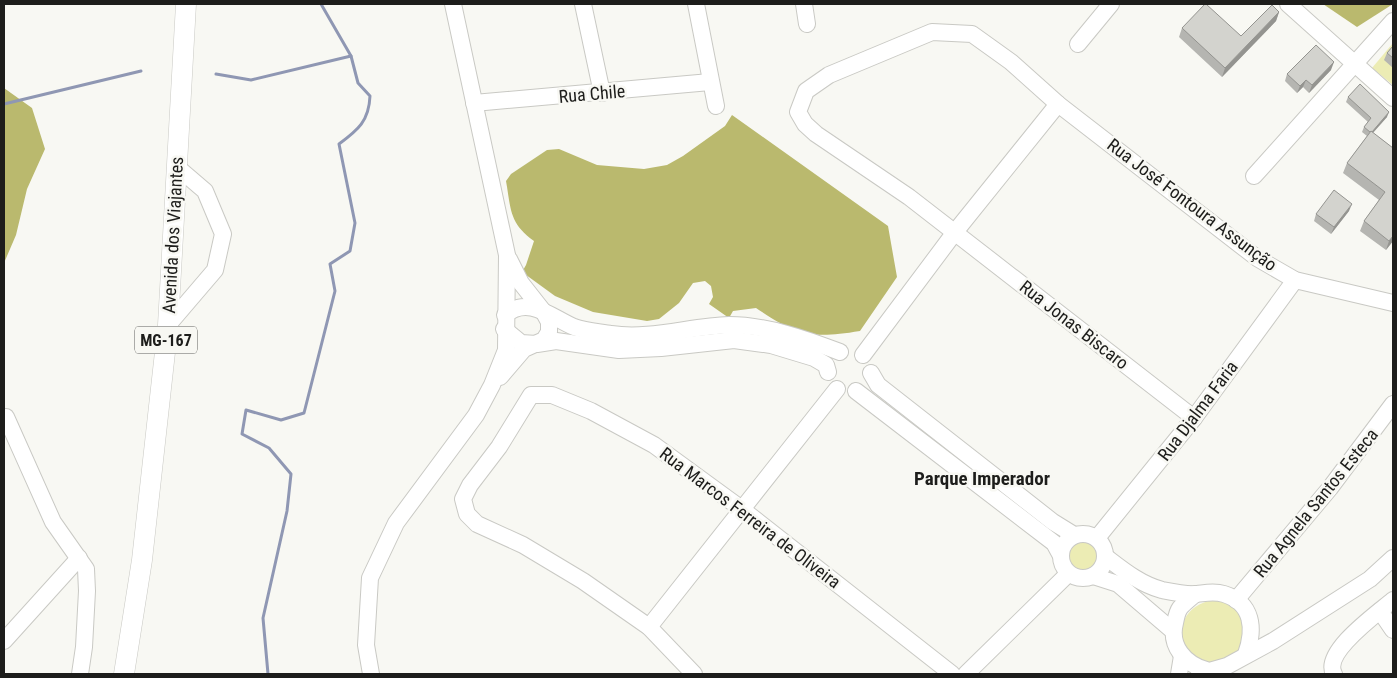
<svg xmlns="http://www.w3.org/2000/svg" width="1397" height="678" viewBox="0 0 1397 678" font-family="'Roboto Condensed',sans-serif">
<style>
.green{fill:#ececb4}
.forest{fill:#bab96e}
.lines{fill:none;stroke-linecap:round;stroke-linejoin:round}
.stream{stroke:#8f97b3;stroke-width:3}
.minor-casing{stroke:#c9c9c4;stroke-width:18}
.major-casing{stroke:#c9c9c4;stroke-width:21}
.minor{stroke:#fff;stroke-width:16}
.major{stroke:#fff;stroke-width:20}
.wall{fill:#b5b5b1}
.shaded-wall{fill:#949490}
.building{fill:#d3d3ce;stroke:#949490}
.labels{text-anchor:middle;stroke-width:5;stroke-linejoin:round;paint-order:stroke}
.shield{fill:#f8f8f3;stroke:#5f5f5c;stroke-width:1}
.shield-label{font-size:16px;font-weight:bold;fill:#1d1d1b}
.street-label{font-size:18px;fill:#1d1d1b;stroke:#f8f8f3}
.neighbourhood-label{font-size:19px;font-weight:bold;fill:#1d1d1b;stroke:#f8f8f3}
</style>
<rect width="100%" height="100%" fill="#f8f8f3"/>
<g class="green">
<polygon points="1393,43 1393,85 1372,68"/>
<circle cx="1084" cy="557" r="16"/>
<path d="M1217,600l14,4 14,17 -6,34 -34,9c-6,-4 -15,-9 -19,-15 -13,-25 5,-48 31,-49z"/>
</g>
<g class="forest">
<polygon points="1323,4 1393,4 1357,27"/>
<polygon points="4,88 32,108 45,149 27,189 16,235 4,263"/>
<path d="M732,115l156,111 9,51 -37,54c-49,8 -63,5 -104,-23l-23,3 -4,7 -20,-14 4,-7 -2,-11 -6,-5 -12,2 -14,20 -20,16 -12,2 -54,-9 -38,-16 -33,-24 4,-7 8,-24c-25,-18 -23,-32 -28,-60l5,-7 36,-24 12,-1 38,16 47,4 23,-4 16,-9 42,-30z"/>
</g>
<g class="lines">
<g class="stream">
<polyline points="216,74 251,80 351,56"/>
<polyline points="4,104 141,71"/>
<path d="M268,674l-5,-56 24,-107 4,-37 -22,-26 -27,-14 4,-24 35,10 23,-7 31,-122 -5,-27 20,-13 5,-28 -16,-79c19,-14 30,-23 31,-48l-12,-13 -7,-27 -30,-52"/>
</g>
<g class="minor-casing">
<g id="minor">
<polyline points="583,4 602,93"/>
<polyline points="696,4 716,106"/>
<polyline points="804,4 807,24"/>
<polyline points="1288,4 1393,98"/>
<polyline points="1078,44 1111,4"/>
<polyline points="474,103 710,82"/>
<polyline points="1254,176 1393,21"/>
<path d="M505,315c23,-20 46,2 69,12 11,4 26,5 37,7 39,6 80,-8 118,-9 37,0 77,14 111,27"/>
<polyline points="168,325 215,270 223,234 205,191 177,167"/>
<polyline points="504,329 521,343 537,344 556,341 619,350 661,348 734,340 771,345 814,358 826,365 828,372"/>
<polyline points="863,355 955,232 1058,104"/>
<polyline points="871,373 878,385 1053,522 1074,535"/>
<polyline points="500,377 524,349 544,340 549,332 549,322 543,311 521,283 509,259"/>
<polyline points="856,391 1054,543 1060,554"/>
<polyline points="6,417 53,522 86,569 87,591 84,647 80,674"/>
<polyline points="1194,418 909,197 816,134 805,124 798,112 806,91 829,75 932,32 972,34 1011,62 1058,104 1257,258 1295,280 1393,303"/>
<circle cx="1083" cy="556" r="22"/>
<polyline points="1097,538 1194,418 1295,280"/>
<path d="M1106,557c17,13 34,27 56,33 10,2 24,5 35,4 9,-1 17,-3 27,0 29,9 31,35 22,60"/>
<polyline points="1093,576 1118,584 1173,631"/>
<path d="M1195,594c-5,5 -11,9 -15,14 -3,4 -4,10 -5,15 -6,23 10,41 31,47"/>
<polyline points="1236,600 1330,488 1393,404"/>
<polyline points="1380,611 1393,630"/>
<polyline points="649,627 837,389"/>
<polyline points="4,641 79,558"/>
<polyline points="371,674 366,645 370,578 396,523 476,415 492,385 506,350 507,255 453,4"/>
<polyline points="694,674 649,627 583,581 523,545 477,524 467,514 463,499 470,485 499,447 531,395 552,395 591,411 654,445 743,510 952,674"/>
<polyline points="966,674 1068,574"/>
<polyline points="1179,674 1182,656"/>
<polyline points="1199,674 1227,666 1273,641 1370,579 1393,558"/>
<path d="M1334,674c-12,-22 44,-61 59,-74"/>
</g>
</g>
<g class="major-casing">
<polyline id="major" points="124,674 142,560 168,325 186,4"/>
</g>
<use href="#minor" class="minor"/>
<use href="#major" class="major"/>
</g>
<g class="wall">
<polygon points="1279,12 1276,21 1222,77 1179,37 1182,28 1241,36"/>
<polygon points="1393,46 1393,68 1384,60 1387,53"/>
<polygon points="1331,70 1309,93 1303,87 1297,93 1285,81 1287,74"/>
<polygon points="1348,97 1387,117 1373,133 1393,148 1393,241 1386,250 1360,231 1364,221 1379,200 1343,173 1347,163 1367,136 1362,132 1364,127 1368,122 1346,102"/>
<polygon points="1349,211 1331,234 1314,221 1316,214"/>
</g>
<g class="shaded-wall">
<polygon points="1279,12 1276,21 1222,77 1225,68"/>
<polygon points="1334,62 1331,70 1309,93 1312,85"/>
<polygon points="1306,80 1303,87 1297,93 1300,86"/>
<polygon points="1389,112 1387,117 1369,137 1371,132"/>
<polygon points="1352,204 1349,211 1331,234 1334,227"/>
<polygon points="1393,236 1393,241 1386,250 1389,241"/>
</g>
<g class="building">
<polygon points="1205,4 1206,4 1241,36 1272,5 1279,12 1225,68 1182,28"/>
<polygon points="1316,45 1334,62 1312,85 1306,80 1300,86 1287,74"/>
<polygon points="1393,46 1393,58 1387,53"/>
<polygon points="1360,84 1389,112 1372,132 1371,131 1370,132 1364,127 1371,118 1348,97"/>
<polygon points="1371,131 1393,148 1393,236 1389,241 1364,221 1385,192 1347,163"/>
<polygon points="1334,190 1352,204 1334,227 1316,214"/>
</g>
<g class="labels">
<rect class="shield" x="135" y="326.5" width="62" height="27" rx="4"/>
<g class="shield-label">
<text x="166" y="346">MG-167</text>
</g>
<g class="street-label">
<text transform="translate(592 94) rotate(-5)" y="6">Rua Chile</text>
<text transform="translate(1192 205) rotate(37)" y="6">Rua José Fontoura Assunção</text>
<text transform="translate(173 235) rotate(-87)" y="6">Avenida dos Viajantes</text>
<text transform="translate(1074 325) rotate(38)" y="6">Rua Jonas Biscaro</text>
<text transform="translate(1198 411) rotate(-53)" y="6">Rua Djalma Faria</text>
<text transform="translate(1316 503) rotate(-51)" y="6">Rua Agnela Santos Esteca</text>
<text transform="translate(750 518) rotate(37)" y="6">Rua Marcos Ferreira de Oliveira</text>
</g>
<g class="neighbourhood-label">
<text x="982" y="485">Parque Imperador</text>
</g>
</g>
<rect width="1397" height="678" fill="none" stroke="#1d1d1b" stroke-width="10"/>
</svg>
